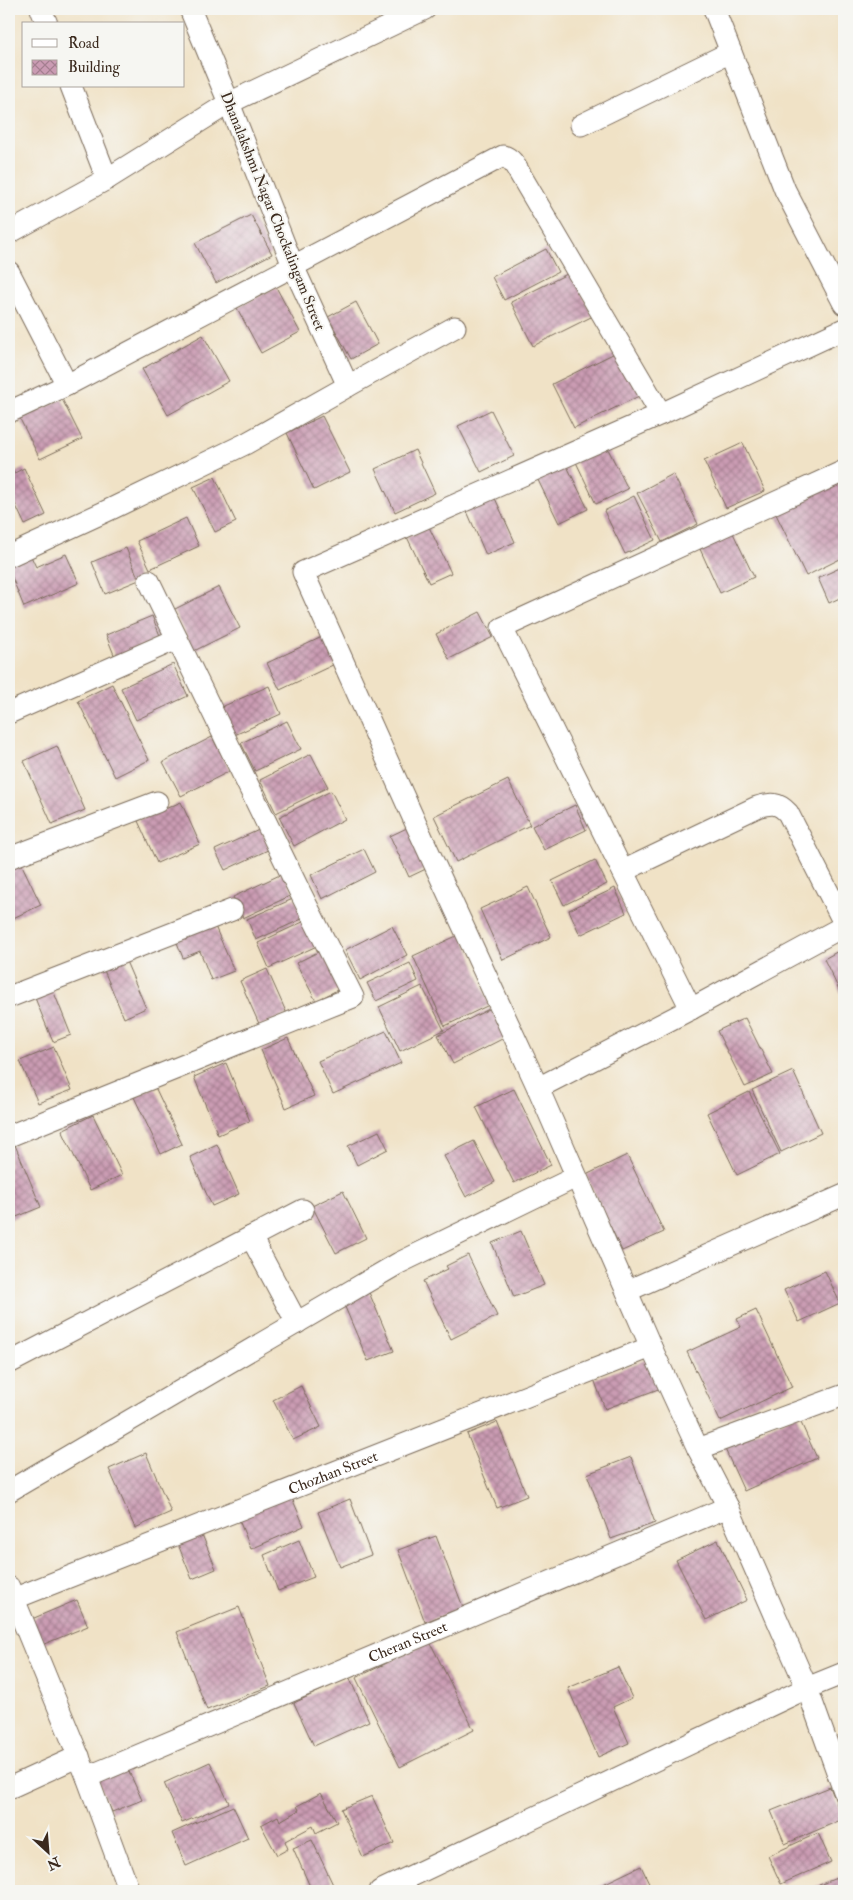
<svg xmlns="http://www.w3.org/2000/svg" width="853" height="1900" viewBox="0 0 853 1900" font-family="'IM FELL Double Pica',serif">
<style>
.building{fill:url(#building-cross-hatch)}
.lines{fill:none;stroke-linecap:round;stroke-linejoin:round}
.minor-casing{stroke:#7a6a59;stroke-width:23}
.minor{stroke:#fff;stroke-width:21}
.labels{text-anchor:middle;stroke-width:4;stroke-linejoin:round;paint-order:stroke}
.street-label{font-size:15px;fill:#3b2a1e;stroke:#f6f6f2}
</style>
<defs>
<pattern id="building-cross-hatch" width="8" height="8" patternUnits="userSpaceOnUse" patternTransform="scale(1.25)"><rect width="8" height="8" fill="#ca9bb3"/><path d="M0 0l8 8M0 8l8-8" fill="none" stroke="#a57f91"/></pattern>
</defs>
<rect width="100%" height="100%" fill="#f6f6f2"/>
<filter id="ink" filterUnits="userSpaceOnUse"><feTurbulence type="fractalNoise" baseFrequency=".02" numOctaves="2"/><feDisplacementMap in="SourceGraphic" scale="10" xChannelSelector="R" yChannelSelector="G"/><feConvolveMatrix kernelMatrix="1 2 1 2 8 2 1 2 1" color-interpolation-filters="sRGB"/></filter>
<filter id="wash" filterUnits="userSpaceOnUse"><feTurbulence type="fractalNoise" baseFrequency=".0096" numOctaves="4" result="noise"/><feDisplacementMap in="SourceGraphic" scale="20" xChannelSelector="R" yChannelSelector="G"/><feGaussianBlur stdDeviation="1.12" result="paint"/><feColorMatrix in="noise" values="0 0 0 0 0 0 0 0 0 0 0 0 0 0 0 0 0 1.4 0 .05"/><feComposite in="paint" operator="in"/></filter>
<g filter="url(#wash)">
<rect width="100%" height="100%" fill="#f0e2c6"/>
<g id="blocks">
<g class="building">
<polygon points="251,215 272,254 216,283 195,243"/>
<polygon points="546,249 558,272 504,300 492,277"/>
<polygon points="571,272 593,316 533,346 511,302"/>
<polygon points="276,287 300,332 261,353 237,308"/>
<polygon points="356,302 378,344 351,359 328,317"/>
<polygon points="203,335 229,381 168,415 142,369"/>
<polygon points="619,351 641,395 574,428 552,384"/>
<polygon points="62,399 82,439 40,459 20,419"/>
<polygon points="491,410 514,456 481,472 458,426"/>
<polygon points="322,416 350,472 314,490 287,433"/>
<polygon points="743,443 765,491 726,508 704,461"/>
<polygon points="606,445 628,489 596,504 575,460"/>
<polygon points="415,450 435,493 395,512 375,469"/>
<polygon points="565,462 588,509 559,523 536,476"/>
<polygon points="24,468 46,515 25,525 9,491 9,476"/>
<polygon points="673,474 698,524 662,542 637,493"/>
<polygon points="215,477 236,522 215,532 193,487"/>
<polygon points="837,480 844,495 844,557 806,576 774,510"/>
<polygon points="494,496 515,542 486,555 466,509"/>
<polygon points="634,496 655,540 625,554 604,511"/>
<polygon points="186,518 199,546 150,569 137,541"/>
<polygon points="429,527 451,573 429,583 407,537"/>
<polygon points="733,533 754,577 720,593 700,549"/>
<polygon points="126,548 139,580 105,594 92,562"/>
<polygon points="29,552 36,567 66,554 79,583 24,607 9,570 9,560"/>
<polygon points="844,566 844,596 829,603 818,578"/>
<polygon points="219,587 240,628 194,651 173,610"/>
<polygon points="844,602 844,616 839,605"/>
<polygon points="480,612 493,637 449,659 436,634"/>
<polygon points="152,616 161,638 115,657 106,635"/>
<polygon points="324,636 337,663 280,690 267,663"/>
<polygon points="173,664 188,696 136,720 121,688"/>
<polygon points="112,684 149,760 115,777 78,701"/>
<polygon points="269,686 281,714 230,737 217,709"/>
<polygon points="287,721 301,749 255,771 241,743"/>
<polygon points="212,737 230,771 181,796 163,762"/>
<polygon points="57,746 85,810 52,824 24,761"/>
<polygon points="311,754 328,787 276,813 260,780"/>
<polygon points="508,780 530,825 456,862 434,816"/>
<polygon points="331,791 345,819 294,846 279,817"/>
<polygon points="181,802 200,844 157,863 138,821"/>
<polygon points="575,805 586,830 544,850 532,826"/>
<polygon points="411,826 430,867 409,877 390,836"/>
<polygon points="261,829 270,849 225,870 215,850"/>
<polygon points="364,849 375,872 322,899 311,875"/>
<polygon points="595,860 607,884 564,905 552,881"/>
<polygon points="20,861 41,905 11,919 9,915 9,866"/>
<polygon points="284,873 294,894 243,918 233,897"/>
<polygon points="528,887 551,937 503,960 480,909"/>
<polygon points="615,888 626,913 580,935 569,910"/>
<polygon points="295,898 304,918 256,940 247,919"/>
<polygon points="307,920 319,945 269,968 258,943"/>
<polygon points="214,924 234,971 211,980 200,951 183,958 176,940"/>
<polygon points="392,926 407,955 360,980 345,950"/>
<polygon points="463,933 489,1005 445,1026 413,956"/>
<polygon points="842,949 844,953 844,1000 824,959"/>
<polygon points="322,950 341,988 316,1001 296,963"/>
<polygon points="125,959 146,1008 124,1018 103,968"/>
<polygon points="410,963 418,981 376,1001 367,983"/>
<polygon points="267,969 287,1014 260,1026 240,981"/>
<polygon points="422,986 444,1030 400,1051 379,1007"/>
<polygon points="53,990 71,1035 53,1042 35,998"/>
<polygon points="491,1008 506,1037 453,1064 438,1035"/>
<polygon points="745,1018 773,1074 745,1087 717,1031"/>
<polygon points="386,1031 401,1063 333,1094 318,1061"/>
<polygon points="288,1038 314,1096 286,1108 261,1050"/>
<polygon points="54,1047 72,1090 38,1103 20,1061"/>
<polygon points="226,1063 250,1121 218,1135 194,1077"/>
<polygon points="793,1071 821,1133 781,1152 752,1090"/>
<polygon points="155,1087 182,1144 161,1154 134,1097"/>
<polygon points="514,1089 551,1165 514,1183 476,1107"/>
<polygon points="749,1092 780,1154 737,1175 707,1113"/>
<polygon points="93,1115 122,1175 90,1190 62,1130"/>
<polygon points="379,1131 388,1149 357,1165 348,1146"/>
<polygon points="474,1141 495,1182 466,1197 444,1156"/>
<polygon points="217,1144 239,1194 212,1206 190,1157"/>
<polygon points="15,1145 41,1207 9,1220 9,1148"/>
<polygon points="627,1155 664,1232 622,1251 586,1175"/>
<polygon points="343,1191 366,1238 336,1253 312,1206"/>
<polygon points="521,1231 544,1285 514,1297 492,1243"/>
<polygon points="468,1255 497,1316 451,1339 423,1281 448,1269 446,1266"/>
<polygon points="825,1271 840,1303 799,1322 784,1290"/>
<polygon points="844,1273 844,1287 839,1276"/>
<polygon points="368,1290 394,1351 368,1361 342,1300"/>
<polygon points="756,1310 792,1387 720,1421 687,1352 741,1327 737,1319"/>
<polygon points="650,1358 661,1388 605,1409 594,1379"/>
<polygon points="301,1386 321,1427 293,1440 273,1400"/>
<polygon points="797,1414 817,1458 744,1491 724,1447"/>
<polygon points="497,1422 527,1496 497,1508 467,1434"/>
<polygon points="146,1453 171,1512 135,1528 109,1469"/>
<polygon points="631,1457 655,1523 611,1539 587,1474"/>
<polygon points="289,1491 304,1526 251,1549 236,1513"/>
<polygon points="350,1499 371,1555 340,1567 318,1512"/>
<polygon points="199,1527 216,1569 192,1579 175,1537"/>
<polygon points="436,1536 463,1607 425,1622 398,1550"/>
<polygon points="299,1540 314,1577 278,1591 264,1555"/>
<polygon points="718,1540 747,1600 706,1620 676,1560"/>
<polygon points="77,1600 88,1626 37,1647 27,1621"/>
<polygon points="239,1607 270,1686 207,1710 177,1632"/>
<polygon points="430,1642 474,1730 400,1767 356,1678"/>
<polygon points="618,1667 632,1698 613,1707 629,1743 598,1757 568,1688"/>
<polygon points="349,1677 369,1721 314,1746 294,1703"/>
<polygon points="210,1762 229,1803 182,1823 164,1783"/>
<polygon points="126,1765 142,1800 112,1812 97,1778"/>
<polygon points="830,1787 843,1819 785,1844 771,1811"/>
<polygon points="321,1793 337,1822 316,1833 313,1826 285,1841 288,1849 277,1855 261,1825 278,1816 280,1821 299,1810 297,1806"/>
<polygon points="372,1796 394,1843 363,1857 341,1809"/>
<polygon points="233,1806 248,1838 186,1866 172,1833"/>
<polygon points="818,1833 831,1862 781,1884 768,1856"/>
<polygon points="312,1840 335,1889 328,1891 312,1891 293,1848"/>
<polygon points="641,1866 653,1891 597,1891 595,1888"/>
<polygon points="844,1875 844,1891 804,1891"/>
<polygon points="228,1885 231,1891 216,1891"/>
</g>
</g>
</g>
<g filter="url(#ink)">
<use href="#blocks" fill-opacity="0" stroke="#7a6a59" stroke-width="1"/>
<g class="lines">
<g class="minor-casing">
<g id="minor">
<polyline points="41,9 47,24"/>
<polyline points="714,9 785,190 844,304"/>
<polyline points="71,86 107,179"/>
<polyline points="581,125 731,52"/>
<polyline points="9,233 107,179 229,103 425,9"/>
<polyline points="9,272 67,385"/>
<polyline points="844,329 661,414 303,572 420,833 538,1088 651,1347 698,1449 728,1507 807,1688 844,1791"/>
<polyline points="348,386 455,327"/>
<path d="M9,412l58,-27 436,-229c9,2 13,11 17,18l141,240"/>
<polyline points="9,556 113,508 245,444 348,386 293,266 229,103 190,9"/>
<polyline points="9,713 177,639"/>
<polyline points="9,858 157,802"/>
<path d="M623,871l134,-64c14,-4 21,-5 31,6l56,110"/>
<polyline points="9,997 232,910"/>
<polyline points="691,1009 502,628 844,471"/>
<polyline points="538,1088 691,1009 844,926"/>
<polyline points="9,1136 353,997 299,890 149,581"/>
<polyline points="251,1237 297,1323"/>
<polyline points="627,1291 844,1195"/>
<polyline points="9,1363 303,1210"/>
<polyline points="698,1449 844,1395"/>
<polyline points="9,1491 399,1263 576,1177"/>
<polyline points="9,1587 87,1777 129,1891"/>
<path id="s1" d="M13,1599l638,-252"/>
<path id="s2" d="M87,1777l641,-270"/>
<polyline points="9,1788 79,1756"/>
<polyline points="380,1891 807,1688 844,1673"/>
</g>
</g>
<use href="#minor" class="minor"/>
</g>
</g>
<g class="labels">
<g class="street-label">
<text transform="translate(273 211) rotate(68)" y="5">Dhanalakshmi Nagar Chockalingam Street</text>
<text dy="5" stroke="none"><textPath href="#s1" startOffset="344">Chozhan Street</textPath></text>
<text dy="5" stroke="none"><textPath href="#s2" startOffset="348">Cheran Street</textPath></text>
</g>
</g>
<rect width="853" height="1900" fill="none" stroke="#f6f6f2" stroke-width="30"/>
<rect x="22" y="22" width="162" height="65" fill="#f6f6f2" stroke="#aba49d"/>
<rect x="32" y="39" width="25" height="8" fill="#ffffff" stroke="#aba49d"/>
<text x="68" y="48" font-size="15" fill="#3b2a1e">Road</text>
<rect x="32" y="60" width="25" height="15" fill="url(#building-cross-hatch)" stroke="#aba49d"/>
<text x="68" y="72" font-size="15" fill="#3b2a1e">Building</text>
<g transform="translate(48 1852) rotate(154)" stroke="#f6f6f2" stroke-width="4" paint-order="stroke">
<path d="M0-4L9 19L0 12L-9 19Z" fill="#3b2a1e"/>
<text y="-8" font-size="14" font-weight="bold" text-anchor="middle" fill="#3b2a1e">N</text>
</g>
</svg>
